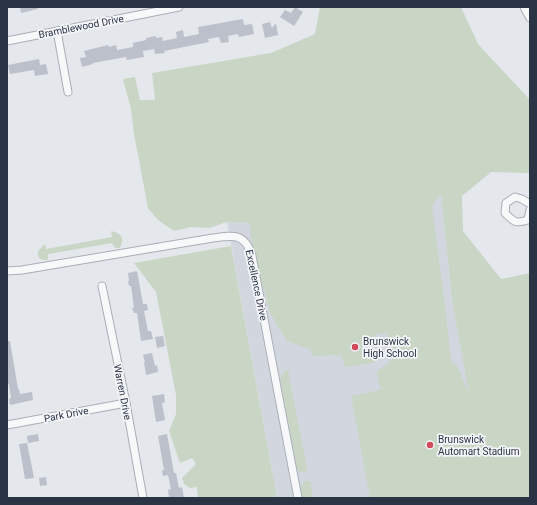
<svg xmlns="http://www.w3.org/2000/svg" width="537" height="505" viewBox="0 0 537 505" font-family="Roboto,sans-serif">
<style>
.built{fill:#d2d6de}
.green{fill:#c9d6c5;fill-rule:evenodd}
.building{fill:#bbc0ca}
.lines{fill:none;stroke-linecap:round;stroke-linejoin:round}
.minor-casing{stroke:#a9aeb7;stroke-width:9}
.minor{stroke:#f7f8fa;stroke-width:7}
.poi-dot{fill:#d1495b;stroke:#f4f6f9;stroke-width:1.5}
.labels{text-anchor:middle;stroke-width:3.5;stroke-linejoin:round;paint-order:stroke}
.street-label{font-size:10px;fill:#2b3445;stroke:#f4f6f9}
.poi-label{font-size:10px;fill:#2b3445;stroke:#f4f6f9;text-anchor:start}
</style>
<rect width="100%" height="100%" fill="#e4e7ec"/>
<polygon class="built" points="441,194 452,300 470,395 490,393 530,498 277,498 227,222 250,223"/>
<g class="green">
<path d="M320,7h141l17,37 52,56v73l-39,-1 -29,24 1,35 38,48 29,-6v225h-160l-19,-102 29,-6 -3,-18 19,-16 -5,-8 -4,-15 -11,1 -15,15 20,9 -8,5 -28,4 -4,-12 -29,1 -1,-6 -24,-9 -17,-28 -19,-74 -1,-16 -23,-1 -18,6 -18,-1 -17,4 -16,-11 -10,-12 -14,-74 -3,-25 -8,-30 12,-2 5,23h15l-3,-27 119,-20 44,-19zM441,194l11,106 17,93 -12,-27 -6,-5 -5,-48 -14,-107z"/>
<path d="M111,231c11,3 14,6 9,17h-4l-2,-1 -2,-4 -64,11v6c-7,0 -11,-1 -10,-9l7,-7 1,5 66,-12z"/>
<polygon points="231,246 277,498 198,498 197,487 190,488 184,484 182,478 196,464 192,458 180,463 169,431 176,414 176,395 156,292 134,263"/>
<path d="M288,370l19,99 -2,3c-4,1 -5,1 -8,-2l-17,-92c2,-4 4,-7 8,-8z"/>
<path d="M305,481h5l3,17h-11c-2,-8 -2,-11 3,-17z"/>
</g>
<g class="building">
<polygon points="20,7 38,7 38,9 21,13"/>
<polygon points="295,7 303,12 294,26 280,17 285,10 291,13"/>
<polygon points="243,19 244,25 252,24 254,34 239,37 238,34 228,36 229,42 221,43 219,37 208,39 209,42 164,51 165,53 155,54 154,49 143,51 144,57 127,60 126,57 93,63 93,64 82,67 80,58 86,57 84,51 108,45 109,47 116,45 117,50 133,47 133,43 146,40 146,38 156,36 156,38 162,37 163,41 177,38 176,32 183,30 184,37 199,34 198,27"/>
<polygon points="270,22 272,28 276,23 278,35 265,38 262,24"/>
<polygon points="39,59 40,65 46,64 48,74 35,76 34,70 10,74 8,65"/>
<polygon points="137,271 143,304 147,304 148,310 144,311 148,331 151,331 153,339 141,341 137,313 134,313 132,308 134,308 131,286 129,286 128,281 129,281 128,273"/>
<polygon points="163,336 165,346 157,348 155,337"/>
<polygon points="7,341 10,341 18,389 19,389 20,394 32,392 33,400 10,405 9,399 11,398 9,384 8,384 7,378"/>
<polygon points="152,353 155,366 157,365 158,372 146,375 144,362 145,362 143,355"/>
<polygon points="164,394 165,402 162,403 165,420 156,422 152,396"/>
<polygon points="38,434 39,441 28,443 27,436"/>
<polygon points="167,434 174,473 176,473 179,488 182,487 184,498 169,498 168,490 171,489 168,475 163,476 162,470 164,470 158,436"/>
<polygon points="27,443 34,478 25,479 19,444"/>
<polygon points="46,477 47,485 40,486 39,478"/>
</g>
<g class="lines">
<g class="minor-casing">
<g id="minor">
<polyline points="524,7 530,18"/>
<polyline points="57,31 68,92"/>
<polyline points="7,41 179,7"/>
<path d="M530,204l-8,-5 -7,-2 -9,6 -1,10c9,9 10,11 23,7l2,-10"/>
<path d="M7,271l15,-1 191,-32c21,-3 32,-5 39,18l46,242"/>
<polyline points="102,286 126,403 143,498"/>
<polyline points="7,425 126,403"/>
</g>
</g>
<use href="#minor" class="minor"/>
</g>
<g class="poi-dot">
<circle cx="355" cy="347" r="4"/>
<circle cx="430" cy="445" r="4"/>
</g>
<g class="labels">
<g class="street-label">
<text transform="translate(81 26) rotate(-11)" y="4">Bramblewood Drive</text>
<text transform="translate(257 285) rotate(78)" y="4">Excellence Drive</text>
<text transform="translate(123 392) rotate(79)" y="4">Warren Drive</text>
<text transform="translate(66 414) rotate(-11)" y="4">Park Drive</text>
</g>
<g class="poi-label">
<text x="363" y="345">Brunswick<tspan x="363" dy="12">High School</tspan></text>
<text x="438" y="443">Brunswick<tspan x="438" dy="12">Automart Stadium</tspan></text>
</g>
</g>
<rect width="537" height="505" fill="none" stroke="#2b3445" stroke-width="16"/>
</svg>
